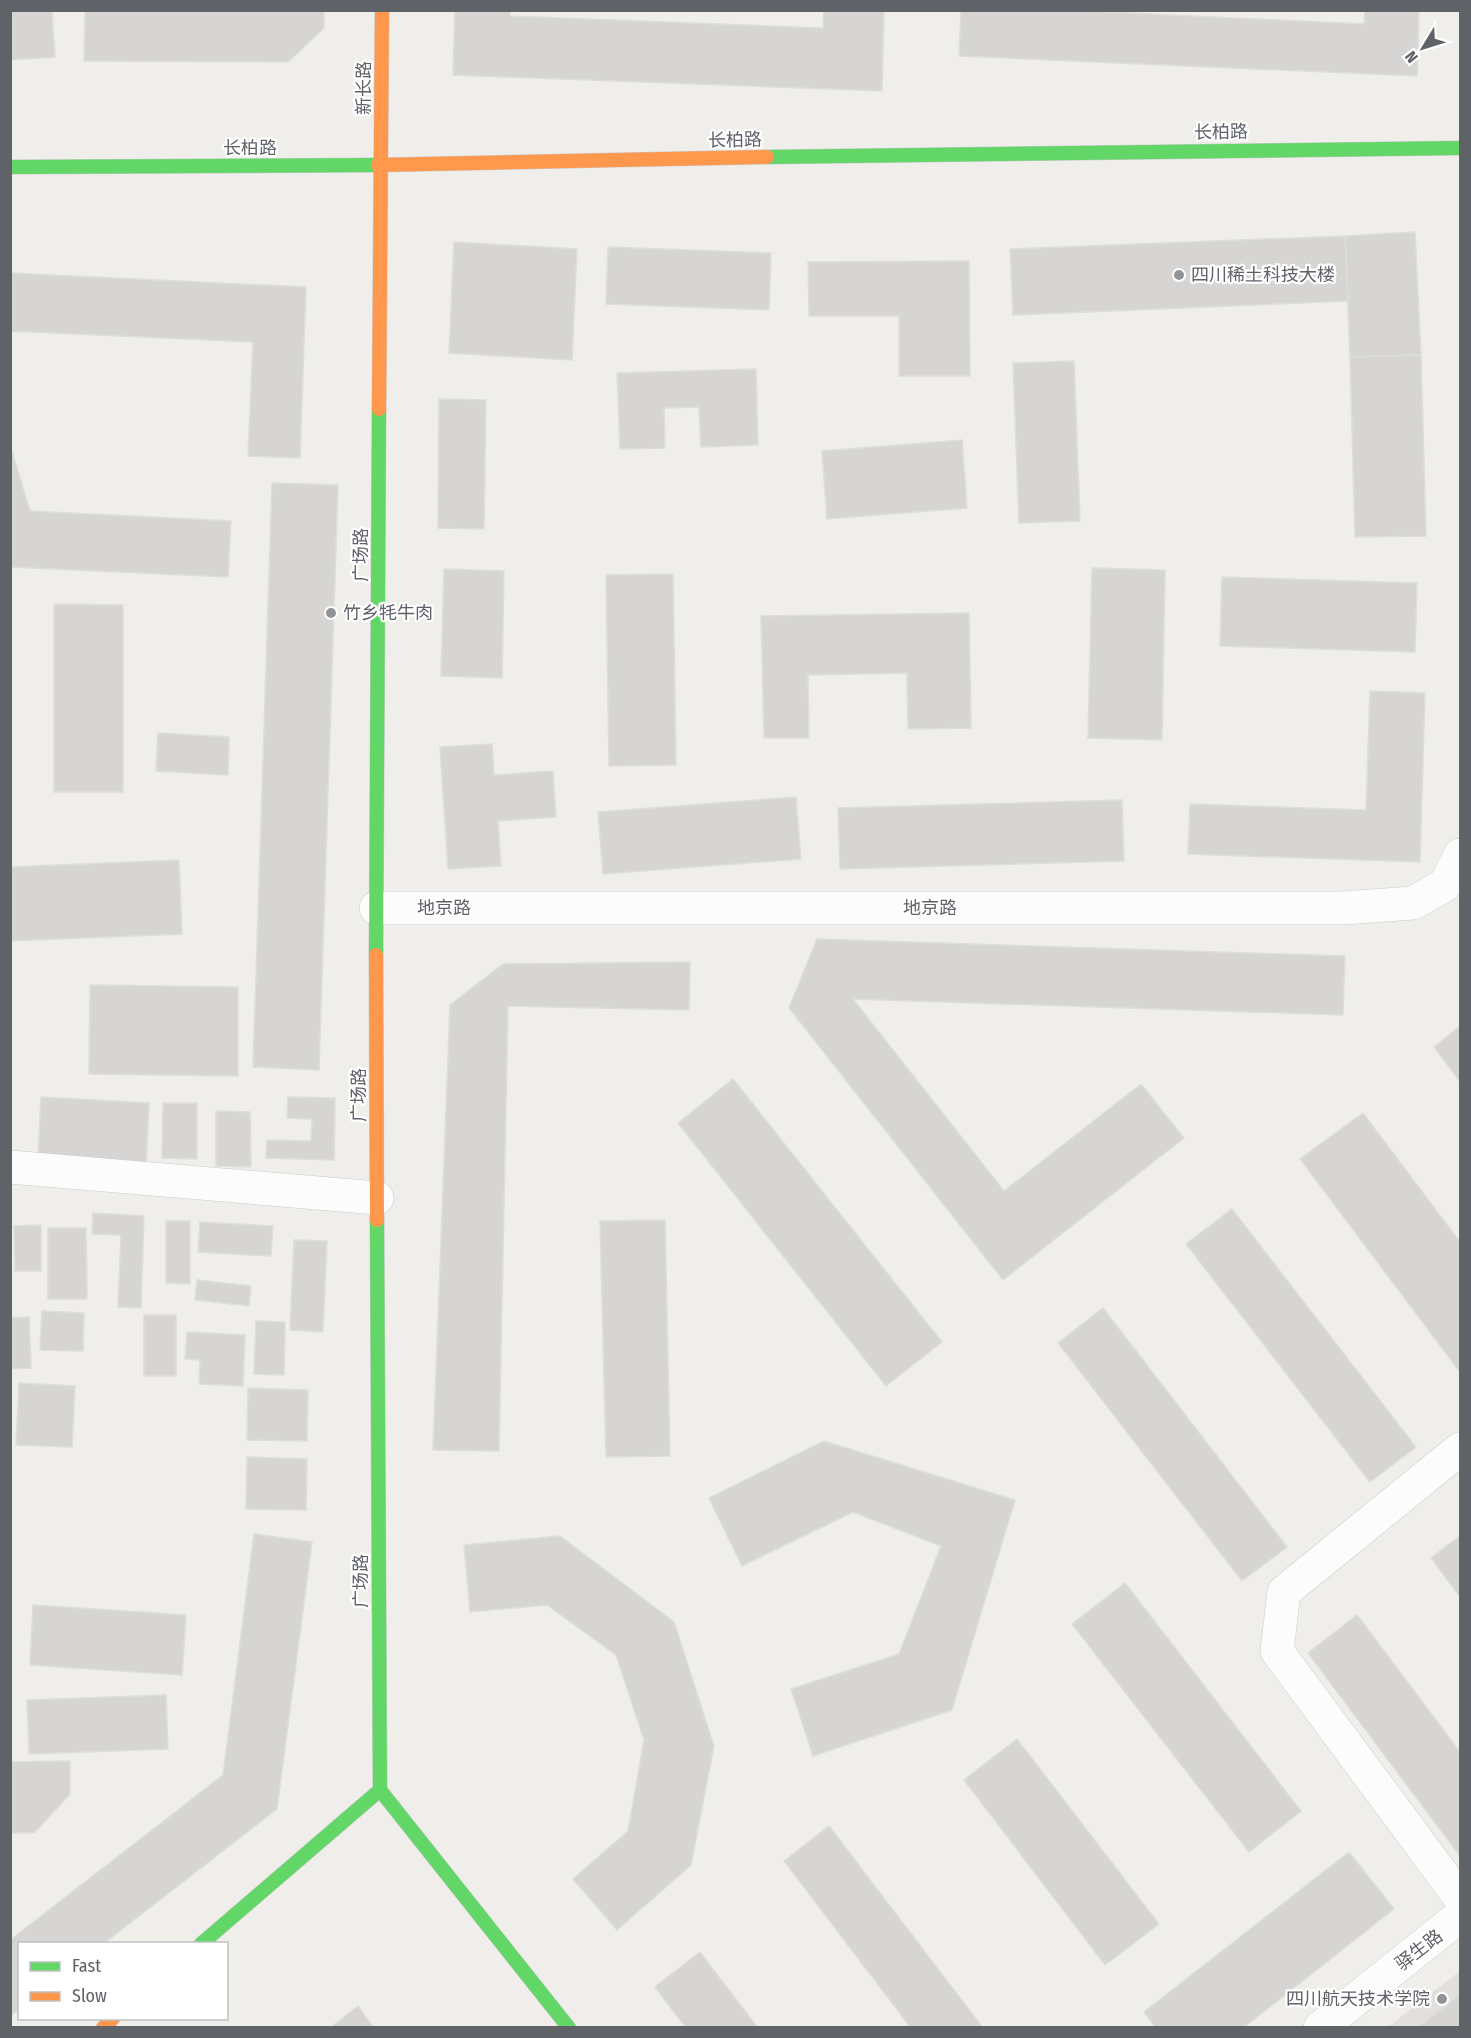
<svg xmlns="http://www.w3.org/2000/svg" width="1471" height="2038" viewBox="0 0 1471 2038" font-family="'Fira Sans Condensed','Noto Sans SC',sans-serif">
<style>
.education{fill:#e2e0da}
.building{fill:#d6d5d3;stroke:#deddd9;stroke-width:1.5}
.lines{fill:none;stroke-linecap:round;stroke-linejoin:round}
.street-casing{stroke:#cbcccc;stroke-width:34}
.fast-casing{stroke:#cacacb;stroke-width:15}
.slow-casing{stroke:#cacacb;stroke-width:15}
.street{stroke:#fdfcfc;stroke-width:33}
.fast{stroke:#63d668;stroke-width:14}
.slow{stroke:#ff974d;stroke-width:14}
.poi-dot{fill:#919496;stroke:#fff;stroke-width:2}
.labels{text-anchor:middle;stroke-width:4.5;stroke-linejoin:round;paint-order:stroke}
.street-label{font-size:18px;fill:#5f6368;stroke:#fff}
.poi-label{font-size:18px;fill:#5f6368;stroke:#fff;text-anchor:start}
</style>
<rect width="100%" height="100%" fill="#efeeea"/>
<polygon class="education" points="1460,1971 1460,2027 1388,2027"/>
<g class="building">
<polygon points="10,10 52,10 55,57 10,60"/>
<polygon points="85,10 324,10 324,28 288,62 84,61"/>
<polygon points="455,10 510,10 510,16 823,28 824,10 884,10 882,91 453,75"/>
<polygon points="961,10 1067,10 1364,24 1365,10 1419,10 1417,76 959,56"/>
<polygon points="1415,232 1421,355 1350,357 1345,236"/>
<polygon points="1345,236 1348,301 1013,315 1010,249"/>
<polygon points="454,242 577,249 572,360 449,353"/>
<polygon points="608,247 771,253 769,310 606,304"/>
<polygon points="969,261 970,376 899,376 899,316 809,316 808,262"/>
<polygon points="10,273 306,287 300,458 248,456 253,342 10,331"/>
<polygon points="1421,355 1426,536 1355,537 1350,357"/>
<polygon points="1074,361 1080,521 1019,523 1013,363"/>
<polygon points="756,369 758,445 701,447 699,407 664,408 665,448 620,449 617,373"/>
<polygon points="439,399 486,400 484,529 438,528"/>
<polygon points="962,440 967,508 827,519 822,451"/>
<polygon points="10,445 30,511 231,521 228,577 10,567"/>
<polygon points="272,483 338,485 319,1070 253,1067"/>
<polygon points="1092,568 1165,570 1162,740 1088,738"/>
<polygon points="444,569 504,571 502,678 441,676"/>
<polygon points="673,574 676,765 609,766 606,575"/>
<polygon points="1222,577 1417,583 1415,652 1220,646"/>
<polygon points="54,604 123,605 123,792 54,792"/>
<polygon points="969,613 971,728 908,729 907,673 808,675 809,738 764,738 761,616"/>
<polygon points="1370,691 1425,693 1420,862 1188,854 1190,804 1366,810"/>
<polygon points="158,733 229,737 228,775 156,771"/>
<polygon points="492,744 494,775 553,771 556,817 498,821 501,866 448,869 440,747"/>
<polygon points="796,797 801,859 603,874 598,812"/>
<polygon points="1122,800 1124,861 840,869 838,808"/>
<polygon points="179,860 182,934 10,941 10,867"/>
<polygon points="817,939 1345,956 1343,1015 853,999 1004,1191 1141,1084 1184,1138 1003,1280 789,1008"/>
<polygon points="690,962 689,1010 508,1006 499,1451 433,1450 450,1005 503,964"/>
<polygon points="90,985 238,987 238,1076 89,1074"/>
<polygon points="1460,1026 1460,1082 1434,1047"/>
<polygon points="733,1079 942,1342 886,1386 678,1123"/>
<polygon points="41,1097 149,1103 146,1166 38,1160"/>
<polygon points="288,1097 335,1098 334,1160 266,1158 267,1140 311,1141 312,1119 287,1118"/>
<polygon points="163,1103 197,1103 197,1159 162,1158"/>
<polygon points="216,1111 250,1112 251,1167 216,1166"/>
<polygon points="1363,1113 1460,1242 1460,1372 1300,1159"/>
<polygon points="1232,1209 1416,1447 1370,1482 1186,1244"/>
<polygon points="93,1213 144,1216 141,1308 118,1307 121,1235 92,1234"/>
<polygon points="665,1220 670,1456 606,1457 600,1221"/>
<polygon points="166,1221 190,1221 190,1284 166,1283"/>
<polygon points="200,1222 273,1226 271,1256 198,1252"/>
<polygon points="41,1225 41,1271 15,1271 14,1226"/>
<polygon points="48,1228 86,1228 87,1299 48,1299"/>
<polygon points="294,1240 327,1241 323,1332 290,1330"/>
<polygon points="197,1280 251,1286 249,1306 195,1300"/>
<polygon points="1103,1308 1287,1547 1242,1581 1058,1343"/>
<polygon points="42,1311 84,1313 83,1351 40,1350"/>
<rect x="144" y="1315" width="32" height="61"/>
<polygon points="29,1317 31,1368 10,1369 10,1318"/>
<polygon points="256,1321 285,1322 284,1375 254,1374"/>
<polygon points="187,1332 245,1335 243,1386 199,1384 200,1360 185,1359"/>
<polygon points="19,1383 75,1386 72,1447 16,1445"/>
<polygon points="248,1388 308,1390 307,1441 247,1440"/>
<polygon points="824,1441 1015,1500 952,1710 813,1756 791,1689 899,1654 941,1546 853,1512 742,1566 709,1498"/>
<polygon points="247,1457 307,1459 306,1510 246,1509"/>
<polygon points="254,1534 312,1542 277,1809 103,1944 20,1944 20,2009 10,2016 10,1940 223,1775"/>
<polygon points="560,1536 674,1622 714,1746 691,1865 617,1930 573,1879 628,1831 644,1740 616,1655 547,1605 470,1612 464,1545"/>
<polygon points="1460,1536 1460,1597 1431,1558"/>
<polygon points="1125,1583 1301,1811 1249,1852 1072,1624"/>
<polygon points="33,1605 186,1615 182,1675 30,1665"/>
<polygon points="1357,1615 1460,1752 1460,1856 1308,1653"/>
<polygon points="166,1695 168,1749 29,1754 27,1700"/>
<polygon points="1017,1739 1159,1924 1105,1965 964,1780"/>
<polygon points="70,1761 70,1794 34,1833 10,1833 10,1762"/>
<polygon points="829,1826 983,2028 911,2028 784,1861"/>
<polygon points="1349,1852 1394,1909 1243,2028 1156,2028 1144,2012"/>
<polygon points="700,1952 758,2028 686,2028 655,1987"/>
<polygon points="1460,1995 1460,2028 1417,2028"/>
<polygon points="358,2006 374,2028 330,2028"/>
</g>
<g class="lines">
<g class="street-casing">
<g id="street">
<polyline points="376,908 1343,908 1413,903 1445,885 1460,855"/>
<polyline points="10,1167 377,1198"/>
<polyline points="1460,1449 1284,1592 1277,1651 1460,1898"/>
<polyline points="1320,2028 1460,1916"/>
</g>
</g>
<g class="fast-casing">
<g id="fast">
<polyline points="767,157 1460,148"/>
<polyline points="10,167 378,165"/>
<polyline points="376,955 379,409"/>
<polyline points="380,1790 569,2028"/>
<polyline points="201,1944 380,1790 377,1220"/>
</g>
</g>
<g class="slow-casing">
<g id="slow">
<polyline points="378,165 767,157"/>
<polyline points="379,409 382,10"/>
<polyline points="376,955 377,1220"/>
<polyline points="103,2028 113,2018"/>
</g>
</g>
<use href="#street" class="street"/>
<use href="#fast" class="fast"/>
<use href="#slow" class="slow"/>
</g>
<g class="poi-dot">
<circle cx="1179" cy="275" r="6"/>
<circle cx="331" cy="613" r="6"/>
<circle cx="1442" cy="1999" r="6"/>
</g>
<g class="labels">
<g class="street-label">
<text transform="translate(364 88) rotate(-90)" y="6">新长路</text>
<text transform="translate(1221 132) rotate(-1)" y="6">长柏路</text>
<text transform="translate(735 140) rotate(-1)" y="6">长柏路</text>
<text x="250" y="154">长柏路</text>
<text transform="translate(361 555) rotate(-90)" y="6">广场路</text>
<text x="444" y="914">地京路</text>
<text x="930" y="914">地京路</text>
<text transform="translate(359 1095) rotate(-90)" y="6">广场路</text>
<text transform="translate(361 1581) rotate(-90)" y="6">广场路</text>
<text transform="translate(1419 1950) rotate(-38)" y="6">驿生路</text>
</g>
<g class="poi-label">
<text x="1191" y="281">四川稀土科技大楼</text>
<text x="343" y="619">竹乡牦牛肉</text>
<text x="1430" y="2005" text-anchor="end">四川航天技术学院</text>
</g>
</g>
<rect width="1471" height="2038" fill="none" stroke="#5f6368" stroke-width="24"/>
<rect x="18" y="1942" width="210" height="78" fill="#ffffff" stroke="#bfc1c3" stroke-width="1.5"/>
<rect x="30" y="1962" width="30" height="9" fill="#63d668" stroke="#bfc1c3" stroke-width="1.5"/>
<text x="72" y="1972" font-size="18" fill="#5f6368">Fast</text>
<rect x="30" y="1992" width="30" height="9" fill="#ff974d" stroke="#bfc1c3" stroke-width="1.5"/>
<text x="72" y="2002" font-size="18" fill="#5f6368">Slow</text>
<g transform="translate(1423 48) rotate(232)" stroke="#ffffff" stroke-width="4.5" paint-order="stroke">
<path d="M0-4.5L10 22L0 15L-10 22Z" fill="#5f6368"/>
<text y="-9" font-size="16" font-weight="bold" text-anchor="middle" fill="#5f6368">N</text>
</g>
</svg>
